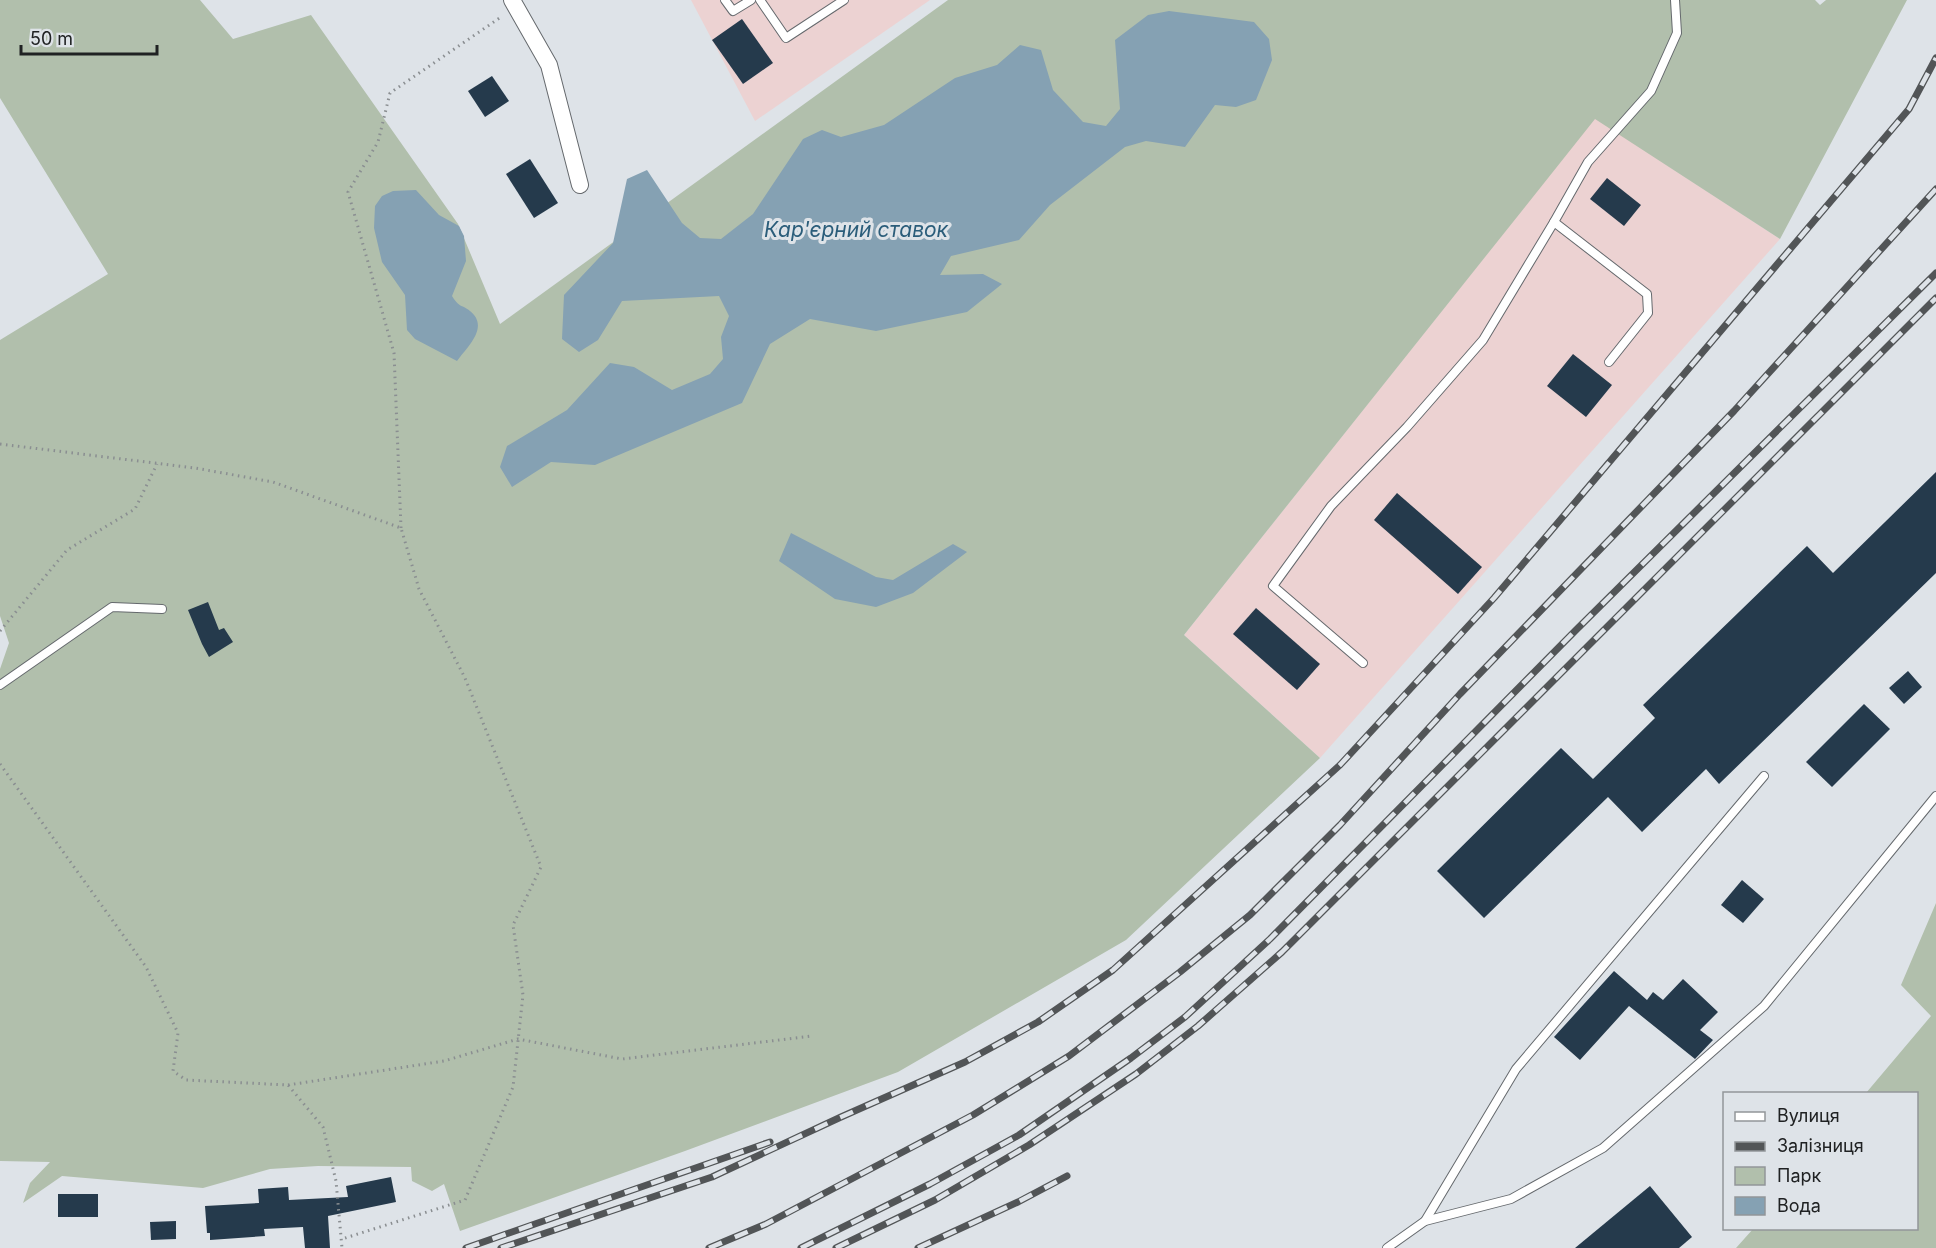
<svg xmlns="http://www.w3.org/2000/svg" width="1936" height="1248" viewBox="0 0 1936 1248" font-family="Inter,sans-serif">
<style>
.industrial{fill:#ecd2d2}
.green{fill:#b1bfac}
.water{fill:#85a1b3}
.building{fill:#253a4c}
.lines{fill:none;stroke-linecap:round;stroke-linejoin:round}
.service-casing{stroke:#65696d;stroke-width:10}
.minor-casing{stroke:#65696d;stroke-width:18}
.path{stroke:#8a8e91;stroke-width:3;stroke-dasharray:1.5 4.5;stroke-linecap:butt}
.service{stroke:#fff;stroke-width:8}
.minor{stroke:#fff;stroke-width:16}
.rail-casing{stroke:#525557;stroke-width:7}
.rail{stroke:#dee3e8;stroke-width:4.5;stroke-dasharray:14;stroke-linecap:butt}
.labels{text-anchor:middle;stroke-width:6;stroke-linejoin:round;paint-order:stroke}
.water-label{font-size:21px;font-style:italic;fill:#2b5d7a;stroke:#dee3e8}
</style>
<rect width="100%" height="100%" fill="#dee3e8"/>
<g class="industrial">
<polygon points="691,0 930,0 755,121"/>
<polygon points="1595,118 1780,239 1320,758 1184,635"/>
</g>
<g class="green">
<polygon points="0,0 200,0 233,39 311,15 458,224 500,324 948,0 1815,0 1820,5 1826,0 1907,0 1780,239 1595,119 1184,635 1320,758 1126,940 898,1072 685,1151 460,1231 444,1184 432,1191 412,1181 411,1167 318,1166 270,1169 203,1188 62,1176 23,1203 30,1183 50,1162 0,1161 0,669 9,643 0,616 0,340 108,274 0,98"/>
<polygon points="1936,903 1936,1248 1736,1248 1753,1229 1916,1228 1916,1094 1866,1093 1931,1016 1901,985"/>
</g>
<g class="water">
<polygon points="1169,11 1254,22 1269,39 1272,60 1256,100 1236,107 1215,105 1185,147 1146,141 1125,147 1050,205 1019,240 951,256 940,275 983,274 1002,284 967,312 876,331 810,319 770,344 742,403 595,465 551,462 512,487 500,467 507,446 567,410 610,363 634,367 672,390 710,374 723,359 721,337 729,316 719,296 622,301 598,340 579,352 562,339 564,295 613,243 627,179 647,170 682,223 700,238 721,239 753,214 803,139 822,130 841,137 884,125 955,78 997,65 1020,45 1041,50 1053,90 1083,122 1106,126 1120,109 1115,40 1148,15"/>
<path d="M416,190l23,25 20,11 5,10 2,25 -14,35c8,13 10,8 18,15 20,16 -3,36 -13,50l-42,-22 -8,-9 -2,-35 -23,-33 -8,-34 1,-22 7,-10 11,-5z"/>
<polygon points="791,533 876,577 893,580 953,544 967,552 913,593 876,607 835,599 779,561"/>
</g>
<g class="building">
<polygon points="742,19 773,63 743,84 712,40"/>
<polygon points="492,76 509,101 485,117 468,91"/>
<polygon points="530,159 558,203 534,218 506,174"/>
<polygon points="1607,178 1641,205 1624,226 1590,199"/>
<polygon points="1573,354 1612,385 1586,417 1547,386"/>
<polygon points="1936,472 1936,573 1719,784 1706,769 1642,832 1608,797 1484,918 1437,871 1561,748 1593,779 1655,718 1643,705 1807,546 1833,573"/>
<polygon points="1397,493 1482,567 1458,594 1374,520"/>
<polygon points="208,602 219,630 224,628 233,642 209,657 202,644 188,610"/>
<polygon points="1256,608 1320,664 1297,690 1233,634"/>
<polygon points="1908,671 1922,687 1904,704 1889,688"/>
<polygon points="1864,704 1890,729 1832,787 1806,762"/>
<polygon points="1742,880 1764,899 1743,923 1721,905"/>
<polygon points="1614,971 1647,1000 1653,992 1663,1000 1683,979 1718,1012 1700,1030 1713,1040 1695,1059 1629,1006 1580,1060 1554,1037"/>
<polygon points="391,1177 396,1202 328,1216 330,1248 305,1248 303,1227 264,1229 265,1236 210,1240 210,1233 207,1233 205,1206 259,1203 258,1189 288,1187 289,1200 348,1197 346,1186"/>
<polygon points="1650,1186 1692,1237 1679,1248 1575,1248"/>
<rect x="58" y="1194" width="40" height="23"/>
<polygon points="176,1221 176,1239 151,1240 150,1222"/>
</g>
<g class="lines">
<g class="service-casing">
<g id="service">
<polyline points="725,0 733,11 751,0"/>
<polyline points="760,0 786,38 844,0"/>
<polyline points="1609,362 1648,313 1647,294 1554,222 1588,162 1651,91 1677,33 1675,0"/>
<polyline points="1363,663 1273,586 1331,506 1407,427 1483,340 1554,222"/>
<polyline points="0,685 112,607 162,609"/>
<polyline points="1425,1221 1516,1069 1764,776"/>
<polyline points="1387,1248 1425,1221 1511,1199 1603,1148 1764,1006 1936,796"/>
</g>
</g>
<g class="minor-casing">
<polyline id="minor" points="512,0 549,65 580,185"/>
</g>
<g class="path">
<polyline points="0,444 195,468 273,482 401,528 419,589 465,678 541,867 513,925 523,995 513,1087 465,1200 342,1239"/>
<polyline points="401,528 394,353 348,192 378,142 390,93 501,17"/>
<polyline points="0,631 67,550 135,509 157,464"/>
<polyline points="0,764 146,967 178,1033 173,1071 186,1080 288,1085 323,1127 336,1181 342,1248"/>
<polyline points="288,1085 444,1061 518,1039 622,1059 812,1036"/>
</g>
<use href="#service" class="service"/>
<use href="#minor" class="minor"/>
<g class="rail-casing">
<g id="rail">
<polyline points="466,1248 770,1142"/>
<polyline points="501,1248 712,1177 841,1117 965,1062 1038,1022 1113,970 1340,765 1494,598 1909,109 1936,58"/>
<polyline points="709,1248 766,1224 973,1115 1069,1056 1180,972 1250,915 1340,825 1460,694 1734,411 1936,189"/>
<polyline points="801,1248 930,1184 1019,1135 1131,1058 1185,1017 1270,939 1576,630 1936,273"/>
<polyline points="836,1248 935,1200 1029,1145 1136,1074 1198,1026 1282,952 1936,298"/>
<polyline points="918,1248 1018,1202 1067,1176"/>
</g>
</g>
<use href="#rail" class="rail"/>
</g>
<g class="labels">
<g class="water-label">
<text x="856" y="237">Кар'єрний ставок</text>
</g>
</g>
<rect x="1723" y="1092" width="195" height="138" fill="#dee3e8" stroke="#929699" stroke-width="1.5"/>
<rect x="1735" y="1112" width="30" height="9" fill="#ffffff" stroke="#929699" stroke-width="1.5"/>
<text x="1777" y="1122" font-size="18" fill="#202223">Вулиця</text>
<rect x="1735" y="1142" width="30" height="9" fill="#525557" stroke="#929699" stroke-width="1.5"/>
<text x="1777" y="1152" font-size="18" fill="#202223">Залізниця</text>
<rect x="1735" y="1167" width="30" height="18" fill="#b1bfac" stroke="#929699" stroke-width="1.5"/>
<text x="1777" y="1182" font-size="18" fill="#202223">Парк</text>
<rect x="1735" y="1197" width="30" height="18" fill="#85a1b3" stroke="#929699" stroke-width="1.5"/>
<text x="1777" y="1212" font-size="18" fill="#202223">Вода</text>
<path d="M21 45v9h136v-9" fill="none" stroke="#202223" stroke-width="3"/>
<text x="30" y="45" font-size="18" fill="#202223" stroke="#dee3e8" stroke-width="4.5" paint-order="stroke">50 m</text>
</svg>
